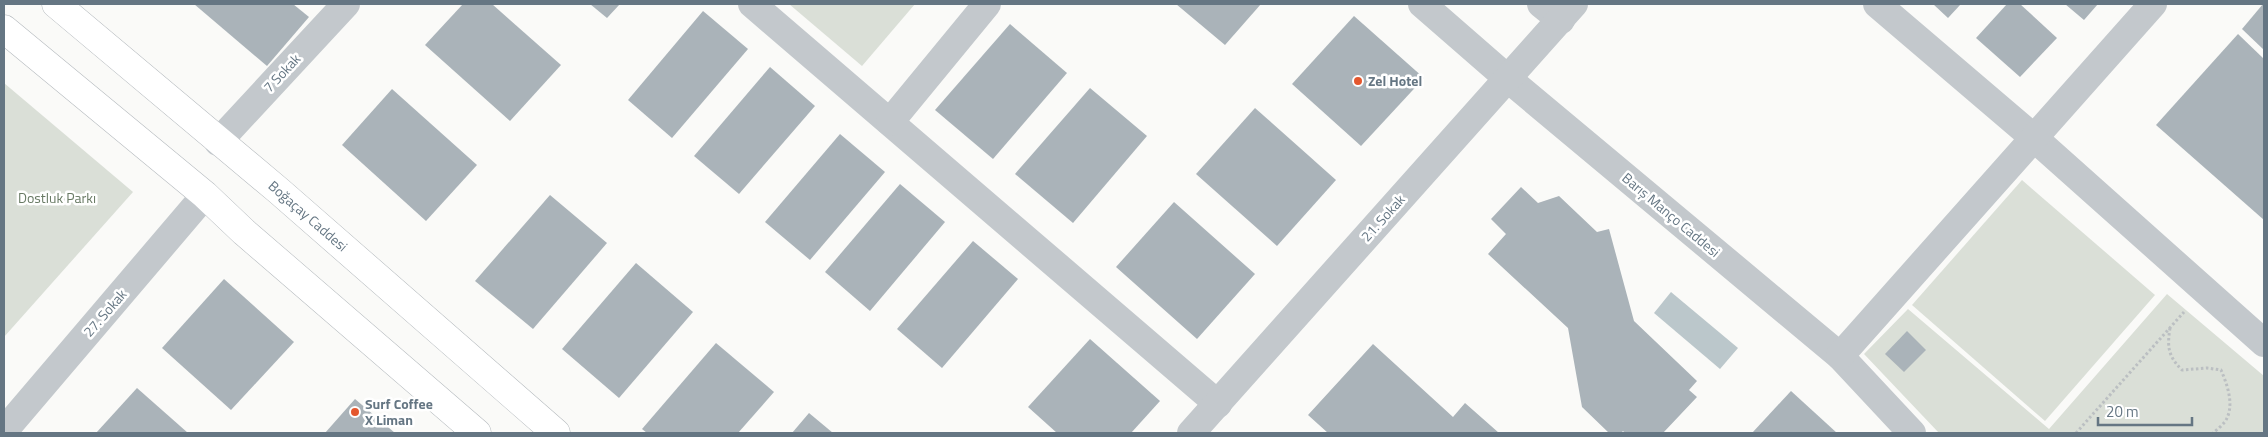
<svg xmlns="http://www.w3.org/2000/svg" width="2268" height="437" viewBox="0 0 2268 437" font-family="'Titillium Web',sans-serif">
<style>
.green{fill:#dadfd7}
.water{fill:#bbc7cb}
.building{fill:#aab3b9}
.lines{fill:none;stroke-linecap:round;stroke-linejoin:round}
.major-casing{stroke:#b5babe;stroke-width:29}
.path{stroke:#bbbfc2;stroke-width:3;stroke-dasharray:2.5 2.5;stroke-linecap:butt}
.minor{stroke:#c3c8cc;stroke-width:28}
.major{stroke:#fff;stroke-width:28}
.poi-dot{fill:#e4572e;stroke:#fff;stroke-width:2}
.labels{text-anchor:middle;stroke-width:5;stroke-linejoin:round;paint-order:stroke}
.street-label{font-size:14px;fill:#657683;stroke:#fff}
.poi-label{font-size:14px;font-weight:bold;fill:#657683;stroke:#fff;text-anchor:start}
.park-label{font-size:14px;fill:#687a64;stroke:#fff}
</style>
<rect width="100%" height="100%" fill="#fafaf8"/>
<g class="green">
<polygon points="789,4 915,4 862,66"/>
<polygon points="4,83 133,192 4,337"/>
<polygon points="2022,180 2155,295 2045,421 1912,305"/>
<polygon points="2167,294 2264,376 2264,433 1939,433 1864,354 1908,309 2049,429"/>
</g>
<polygon class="water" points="1671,292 1738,348 1720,369 1654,313"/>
<g class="building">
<polygon points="194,4 293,4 309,17 267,66"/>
<polygon points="463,4 492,4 561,65 510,121 425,45"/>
<polygon points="590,4 620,4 607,18"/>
<polygon points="1176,4 1261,4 1225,45"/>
<polygon points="1933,4 1961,4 1948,18"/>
<polygon points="2007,4 2020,4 2057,38 2020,77 1976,38"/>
<polygon points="2065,4 2098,4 2084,20"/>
<polygon points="2263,4 2264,4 2264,50 2242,29"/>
<polygon points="703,11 748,49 672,138 628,100"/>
<polygon points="1354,16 1424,78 1361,146 1292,84"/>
<polygon points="1010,24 1067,73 993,159 935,110"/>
<polygon points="2238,34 2264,59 2264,220 2156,125"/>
<polygon points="770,67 815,106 739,194 694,156"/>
<polygon points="1090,88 1147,136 1073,223 1015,174"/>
<polygon points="392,89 477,165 426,221 342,145"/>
<polygon points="1255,108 1336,180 1277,246 1196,174"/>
<polygon points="840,134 885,172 810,260 765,222"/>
<polygon points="900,184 945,222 870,311 825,272"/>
<polygon points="1521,187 1538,203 1559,196 1597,232 1609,229 1634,321 1697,381 1689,390 1697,397 1663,433 1625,433 1623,431 1621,433 1609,433 1582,407 1568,328 1488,254 1506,234 1491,219"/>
<polygon points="550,195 607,243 533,329 475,281"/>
<polygon points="1174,202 1255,274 1197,339 1116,267"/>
<polygon points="973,241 1018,279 942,368 897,329"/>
<polygon points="636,263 693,312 619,398 562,349"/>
<polygon points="224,279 294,342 231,410 162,348"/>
<polygon points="1907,331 1926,350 1904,372 1885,354"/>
<polygon points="1090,339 1160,401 1131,433 1057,433 1028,407"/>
<polygon points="716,343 774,392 738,433 647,433 642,429"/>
<polygon points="1373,344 1453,417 1465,403 1499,433 1328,433 1308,415"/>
<polygon points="137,388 188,433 96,433"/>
<polygon points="1791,391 1837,433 1752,433"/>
<polygon points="355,399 395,433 325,433"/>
<polygon points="809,413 833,433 792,433"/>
</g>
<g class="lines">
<g class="major-casing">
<g id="major">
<polyline points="56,4 279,191 556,433"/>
<polyline points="4,29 205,195 244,232 477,433"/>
</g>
</g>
<g class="path">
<path d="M2170,328c-3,19 -2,28 12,42l25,-2 14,2c6,14 13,33 6,48 -2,5 -9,11 -14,15"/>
<polyline points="2076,433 2184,312"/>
</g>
<g class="minor">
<polyline points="752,4 1218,404"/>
<polyline points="1422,4 1507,78 1840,356 1912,433"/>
<polyline points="1541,4 1561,20"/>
<polyline points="1877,4 2034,138 2264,343"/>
<polyline points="890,122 987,4"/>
<polyline points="218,142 346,4"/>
<polyline points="1840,356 2153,4"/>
<polyline points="4,431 205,195"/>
<polyline points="1191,433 1574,4"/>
</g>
<use href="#major" class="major"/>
</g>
<g class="poi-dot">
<circle cx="1358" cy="81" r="5"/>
<circle cx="355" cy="412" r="5"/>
</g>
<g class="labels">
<g class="street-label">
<text transform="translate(282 73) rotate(-47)" y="5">7 Sokak</text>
<text transform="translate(1671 215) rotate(40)" y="5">Barış Manço Caddesi</text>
<text transform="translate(308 216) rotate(41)" y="5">Boğaçay Caddesi</text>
<text transform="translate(1383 218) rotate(-48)" y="5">21. Sokak</text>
<text transform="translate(105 313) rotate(-49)" y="5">27. Sokak</text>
</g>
<g class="poi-label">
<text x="1368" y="86">Zel Hotel</text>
<text x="365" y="409">Surf Coffee<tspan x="365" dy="16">X Liman</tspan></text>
</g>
<g class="park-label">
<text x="57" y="203">Dostluk Parkı</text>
</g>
</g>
<rect width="2268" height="437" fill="none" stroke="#657683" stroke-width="10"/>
<path d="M2098 417v8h94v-8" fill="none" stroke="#657683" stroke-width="2.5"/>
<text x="2106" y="417" font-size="15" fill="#657683" stroke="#ffffff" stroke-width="4" paint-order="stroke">20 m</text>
</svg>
